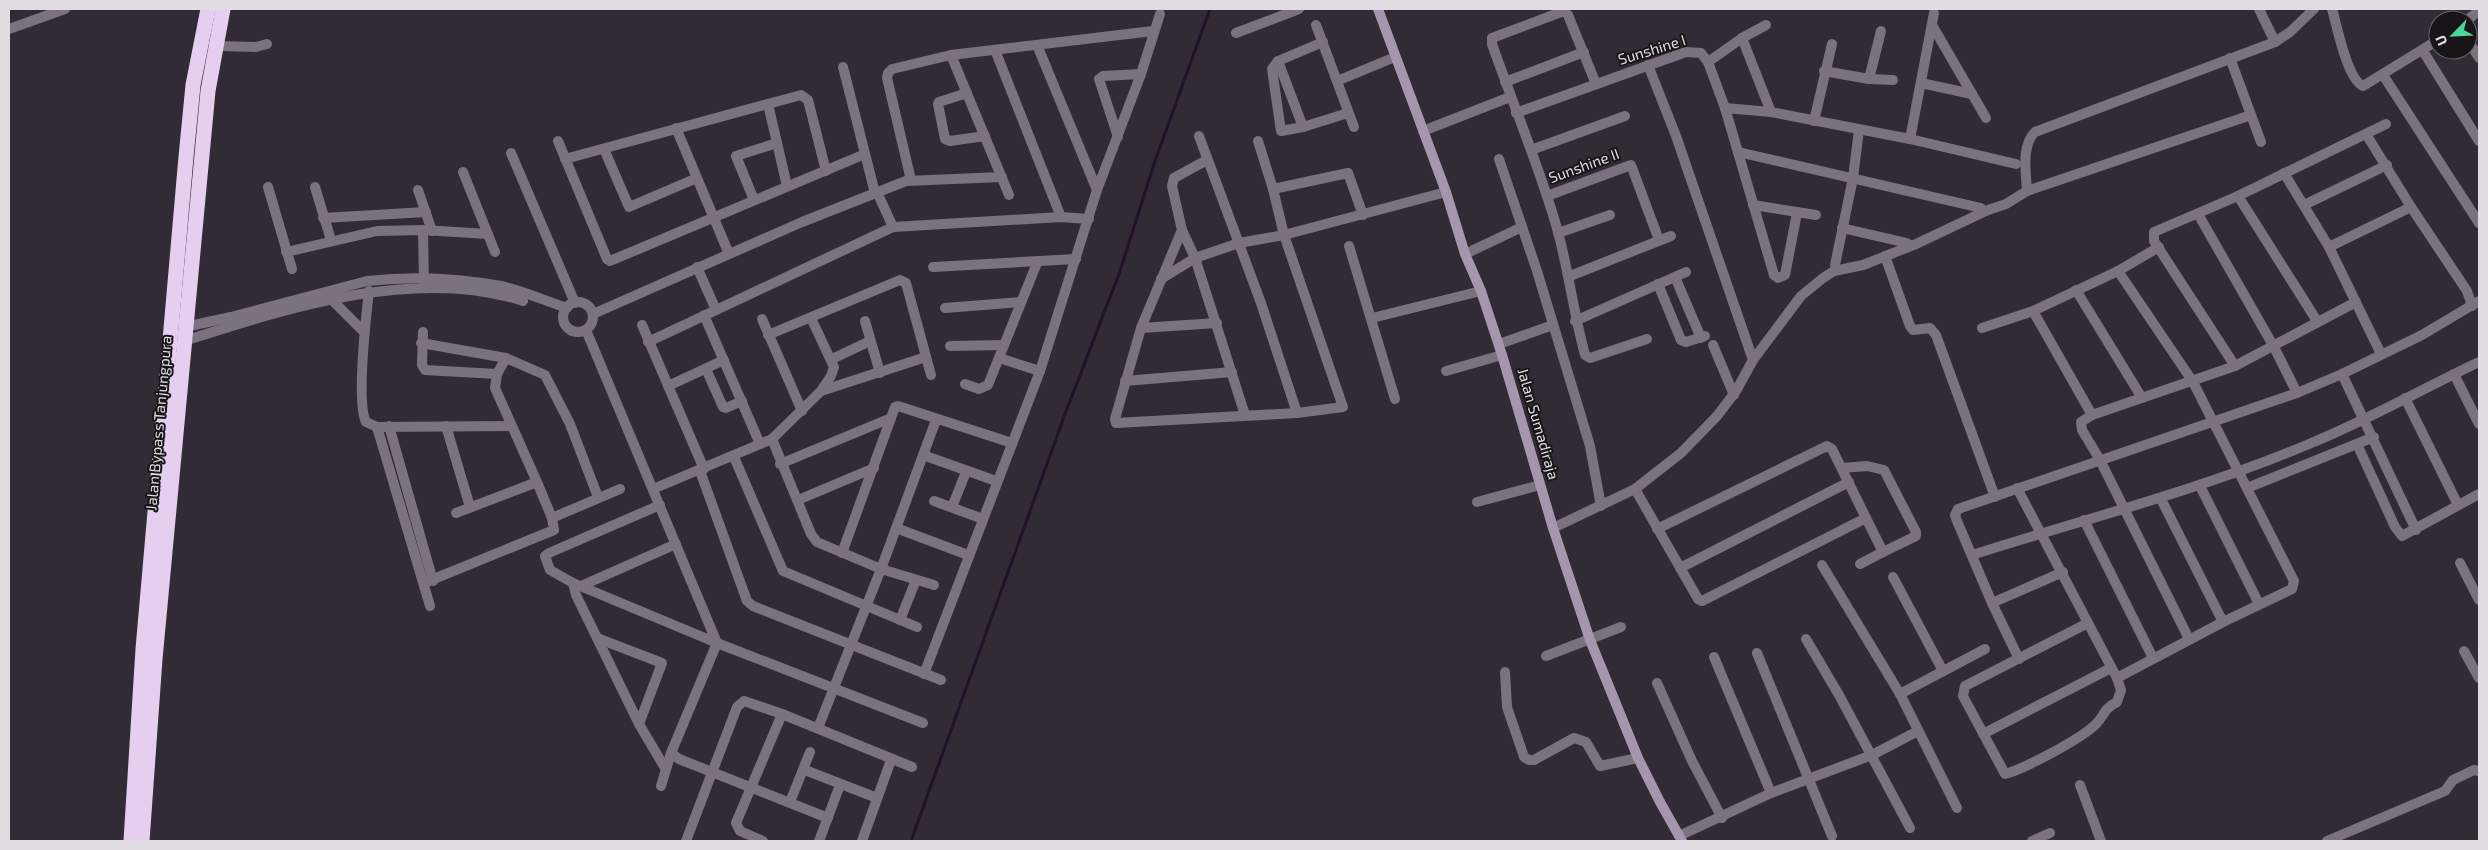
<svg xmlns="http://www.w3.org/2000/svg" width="2488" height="850" viewBox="0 0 2488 850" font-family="'Exo 2',sans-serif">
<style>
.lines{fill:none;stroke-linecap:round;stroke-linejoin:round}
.stream{stroke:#23112a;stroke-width:3}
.street{stroke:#7b717f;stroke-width:10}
.secondary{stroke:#a696ad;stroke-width:10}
.highway{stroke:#e6cef1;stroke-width:15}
.labels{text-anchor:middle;stroke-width:4;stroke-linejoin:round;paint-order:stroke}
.street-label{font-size:15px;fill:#e0dce2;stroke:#181519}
</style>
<rect width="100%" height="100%" fill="#322b35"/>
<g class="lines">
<polyline class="stream" points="911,841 1065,414 1119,274 1155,161 1210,9"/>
<g class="street">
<polyline points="2259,9 2275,42"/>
<path d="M2332,9c5,17 15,70 31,77l75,-46"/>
<polyline points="2467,20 2479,11"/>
<polyline points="1316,25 1354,127"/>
<polyline points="1932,25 1986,118"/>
<polyline points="9,29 65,9"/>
<polyline points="1236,33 1299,9"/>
<polyline points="1742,38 1771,112"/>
<polyline points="2468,40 2479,58"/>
<polyline points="1323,42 1278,61 1272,69 1281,131 1303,127 1348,113"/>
<polyline points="1037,45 1097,190"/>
<polyline points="215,46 256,47 267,44"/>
<polyline points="995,50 1061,217"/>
<polyline points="2423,51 2479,141"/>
<polyline points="951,55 1009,195"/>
<polyline points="2230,58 2261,142"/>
<polyline points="1278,61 1303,127"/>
<polyline points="1708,62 1742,38 1766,25"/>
<polyline points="1648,65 1676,136 1753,360"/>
<polyline points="843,67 875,193"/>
<polyline points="1824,71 1869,79 1893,80"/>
<polyline points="2383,75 2479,223"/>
<polyline points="1869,79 1881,31"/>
<polyline points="1337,81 1395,57"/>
<polyline points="1505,82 1584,52"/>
<polyline points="1921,83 1972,94"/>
<path d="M1596,84l-28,-69 -4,-4 -72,27v6c22,63 48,124 66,188 11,41 16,83 27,123l5,3 57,-19"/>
<polyline points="967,93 939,102 938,104 945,139 950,141 985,136"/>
<polyline points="768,104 787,186"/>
<polyline points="1725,108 1771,112 1910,139 2016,164"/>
<polyline points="1516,113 1686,52 1701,53 1708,62 1725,108 1774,275 1778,278 1785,275 1797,213"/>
<polyline points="1814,121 1832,44"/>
<polyline points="676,128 729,254"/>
<polyline points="1423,131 1510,97"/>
<polyline points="2366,134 2411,207 2467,291 2472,306"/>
<polyline points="1199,136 1261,303 1297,413"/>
<polyline points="1118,137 1099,79 1103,76 1141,74"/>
<polyline points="1910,139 1934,13"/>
<polyline points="558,141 607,259 610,261 865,154"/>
<polyline points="604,149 629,207 697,178"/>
<polyline points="1531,150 1625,116"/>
<polyline points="1738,152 1981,208"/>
<polyline points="511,153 575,303"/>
<polyline points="565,159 801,95 808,100 826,171"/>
<polyline points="1499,159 1537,271 1590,446 1601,506"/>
<polyline points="1207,160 1174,178 1172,186 1182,230 1195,258 1245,415"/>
<polyline points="463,172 495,252"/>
<polyline points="2284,173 2329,247 2381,354"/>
<polyline points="911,180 887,78 888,73 892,69 951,55 1153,31"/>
<polyline points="268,187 292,269"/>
<polyline points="315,187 331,240"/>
<polyline points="1273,189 1348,173 1363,215"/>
<polyline points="418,190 432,231"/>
<polyline points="2027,191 2251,115"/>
<polyline points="877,192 893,227"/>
<polyline points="1547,196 1631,165 1659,240"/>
<polyline points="2238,196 2317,321"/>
<polyline points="754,200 736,156 777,143"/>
<polyline points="1753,205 1816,215"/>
<polyline points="2304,205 2387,165"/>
<polyline points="2198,214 2274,347 2297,393"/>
<polyline points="323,218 426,212"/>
<polyline points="1842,228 1907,243"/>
<polyline points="423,230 424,283"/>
<polyline points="1182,230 1141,328 1115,419 1116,423 1297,413 1343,407 1284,235 1273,189 1258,141"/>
<polyline points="1558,233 1610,215"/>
<polyline points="1349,246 1395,399"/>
<polyline points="2329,247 2411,207"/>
<polyline points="286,252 377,231 423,230 488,234"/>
<polyline points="1465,254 1522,227"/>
<polyline points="1885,256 1910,326 1913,330 1930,328 1936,335 1995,497"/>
<polyline points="1835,265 1853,178 1859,130"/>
<polyline points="697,267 716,310"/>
<polyline points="933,267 1076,259"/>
<polyline points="1570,276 1671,236"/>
<polyline points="1675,277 1701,338"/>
<polyline points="1161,279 1195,258 1239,243 1284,235 1446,192"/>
<polyline points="1658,284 1681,340 1686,342 1705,336"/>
<polyline points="2076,290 2142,398"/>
<path d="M369,291c-3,26 -13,111 -3,131l11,5 134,-1"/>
<polyline points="329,297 364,332"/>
<circle cx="578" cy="317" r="15"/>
<polyline points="945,308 1020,302"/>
<polyline points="2033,311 2092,415"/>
<polyline points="593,314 802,222 906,181 1002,177"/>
<polyline points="704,315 760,444"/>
<polyline points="1372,318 1481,291"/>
<polyline points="762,319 802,411"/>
<polyline points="865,321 880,373"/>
<polyline points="1575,321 1686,272"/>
<polyline points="642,325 704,469"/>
<path d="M185,327l46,-10 136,-36c44,-5 91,-3 134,5 22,5 45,15 66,22"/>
<polyline points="1141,328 1217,323"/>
<polyline points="1982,328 2033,311 2118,271 2159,247"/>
<polyline points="586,330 717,643 671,753 661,786"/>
<polyline points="423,332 422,365 425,370 497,374"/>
<polyline points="768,335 900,280 906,283 931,375"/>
<path d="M184,341c104,-33 231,-75 339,-40"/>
<polyline points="648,342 893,227 1061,217 1089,219"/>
<polyline points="421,343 506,358 545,375 570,424 598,497"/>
<polyline points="1499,344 1553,325"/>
<polyline points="1713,345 1734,395"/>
<polyline points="950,346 1004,345"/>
<polyline points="999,358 1040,371"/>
<polyline points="832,359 870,341"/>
<polyline points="2235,366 2154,241 2154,232 2238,196 2386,124"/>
<polyline points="706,369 723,407 726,408 742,401"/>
<polyline points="1446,371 1502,355"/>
<polyline points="2342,374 2416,530"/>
<polyline points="2454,374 2479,424"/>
<polyline points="1125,381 1232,372"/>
<polyline points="965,384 979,389 988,385 1037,263"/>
<polyline points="668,386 724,360"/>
<polyline points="821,391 926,357"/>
<polyline points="2405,398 2458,505"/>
<polyline points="389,426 433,581"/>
<polyline points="446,426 470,507"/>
<polyline points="377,427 430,606"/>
<polyline points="772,439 811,534 817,542 881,569 934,585"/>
<polyline points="2357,444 2395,527 2402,536 2479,494"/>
<polyline points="923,455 996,481"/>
<polyline points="734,457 783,571 917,627"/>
<polyline points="780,464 891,418"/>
<polyline points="1842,468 1867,466 1884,470 1916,532 1916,536 1883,552 1866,518"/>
<polyline points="700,471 747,601 753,606 941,680"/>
<polyline points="2200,486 2259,604"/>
<path d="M2017,488l100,190 4,12 -4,12c-15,8 -11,12 -21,22 -15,15 -70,44 -91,50l-42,-78 2,-10 123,-63"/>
<polyline points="2247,488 2374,437"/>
<polyline points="653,489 772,439 821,391 831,376 834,367 811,318"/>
<polyline points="1635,489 1698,599 1702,601 1866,518 1832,449 1827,446 1657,529"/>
<polyline points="2161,499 2223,622"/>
<polyline points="798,500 874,468"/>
<polyline points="934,501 983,519"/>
<polyline points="1477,502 1540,485"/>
<polyline points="660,505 549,553 545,556 550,570 573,583 717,643 923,723"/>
<polyline points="952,507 966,472"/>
<polyline points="456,513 537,482"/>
<polyline points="552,518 620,489"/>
<polyline points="2084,520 2153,658"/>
<polyline points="896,528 968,555"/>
<path d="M1553,528l82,-39 46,-36 36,-37 19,-25 17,-31 48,-64 22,-18 11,-7 29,-6 53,-21 72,-34 18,-6 21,-13c-1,-19 -6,-45 8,-59l240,-90 15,-10 24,-23"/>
<polyline points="842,553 895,407 898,406 1012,443"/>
<path d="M1972,555c113,-36 228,-65 337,-111 59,-24 113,-55 170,-82"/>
<polyline points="2460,563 2479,600"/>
<polyline points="1860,564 1883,552"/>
<polyline points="1822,565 1900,694 1957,808"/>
<polyline points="1680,568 1849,482"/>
<polyline points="1893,577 1943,671"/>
<polyline points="424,583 554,530 552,518 537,482 495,388 497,374 506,358"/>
<polyline points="573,583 576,595 639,724 665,768"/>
<polyline points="581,586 676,544"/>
<polyline points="1992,603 2063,572"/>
<polyline points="900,620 916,580"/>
<polyline points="597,638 662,663 639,724"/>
<polyline points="1806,639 1839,695 1910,828"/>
<polyline points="2189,639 2100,460 2082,430 2081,422 2092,415 2235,366 2356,302"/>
<polyline points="2464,651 2479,678"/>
<polyline points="1757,653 1832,836"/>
<polyline points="1546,656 1621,627"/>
<polyline points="1714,657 1771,793"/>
<polyline points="2019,659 1992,603 1957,521 1955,515 1958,509 2297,393 2342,374 2422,335 2479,301"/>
<polyline points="1505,672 1507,707 1524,757 1529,760 1534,760 1574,738 1586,742 1600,766 1638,758"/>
<polyline points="924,674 1040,371 1097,190 1141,74 1160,14"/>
<polyline points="2117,678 2223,622 2292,589 2294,581 2193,382 2118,271"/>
<polyline points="1657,683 1692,761 1722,818"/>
<polyline points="1900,694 1985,649"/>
<polyline points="818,728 881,569 936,420"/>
<polyline points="1983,734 2111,668"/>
<polyline points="671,753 679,759 828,818"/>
<polyline points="805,770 877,798"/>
<polyline points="2080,785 2101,841"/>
<polyline points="790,802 810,752"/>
<polyline points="1679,836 1771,793 1872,755 1918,731"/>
<polyline points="686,841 737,707 744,701 782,714 912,767"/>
<polyline points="763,841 740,831 736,823 782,714"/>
<polyline points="819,841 840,785"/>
<polyline points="862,841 891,760"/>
<polyline points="2032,841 2050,833"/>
<polyline points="2327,841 2445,791 2453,780 2474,770 2479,771"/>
</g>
<polyline class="secondary" points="1378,9 1446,192 1465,254 1481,291 1502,355 1553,528 1590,640 1638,758 1660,802 1682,841"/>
<g class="highway">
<polyline points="131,841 143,649 186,157 193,85 208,9"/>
<polyline points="142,841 155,659 208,91 223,9"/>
</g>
</g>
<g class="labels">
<g class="street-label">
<text transform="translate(1652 50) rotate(-17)" y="5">Sunshine I</text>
<text transform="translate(1584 166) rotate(-20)" y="5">Sunshine II</text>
<text transform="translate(159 423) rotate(-85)" y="5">Jalan Bypass Tanjungpura</text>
<text transform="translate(1538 424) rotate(74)" y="5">Jalan Sumadiraja</text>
</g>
</g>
<rect width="2488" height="850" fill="none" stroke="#e0dce2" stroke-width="20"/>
<g transform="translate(2453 35) rotate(246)"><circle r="24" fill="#181519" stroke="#686569"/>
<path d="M0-4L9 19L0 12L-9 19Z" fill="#4ed399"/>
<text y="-8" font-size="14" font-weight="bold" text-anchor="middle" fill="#e0dce2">U</text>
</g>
</svg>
